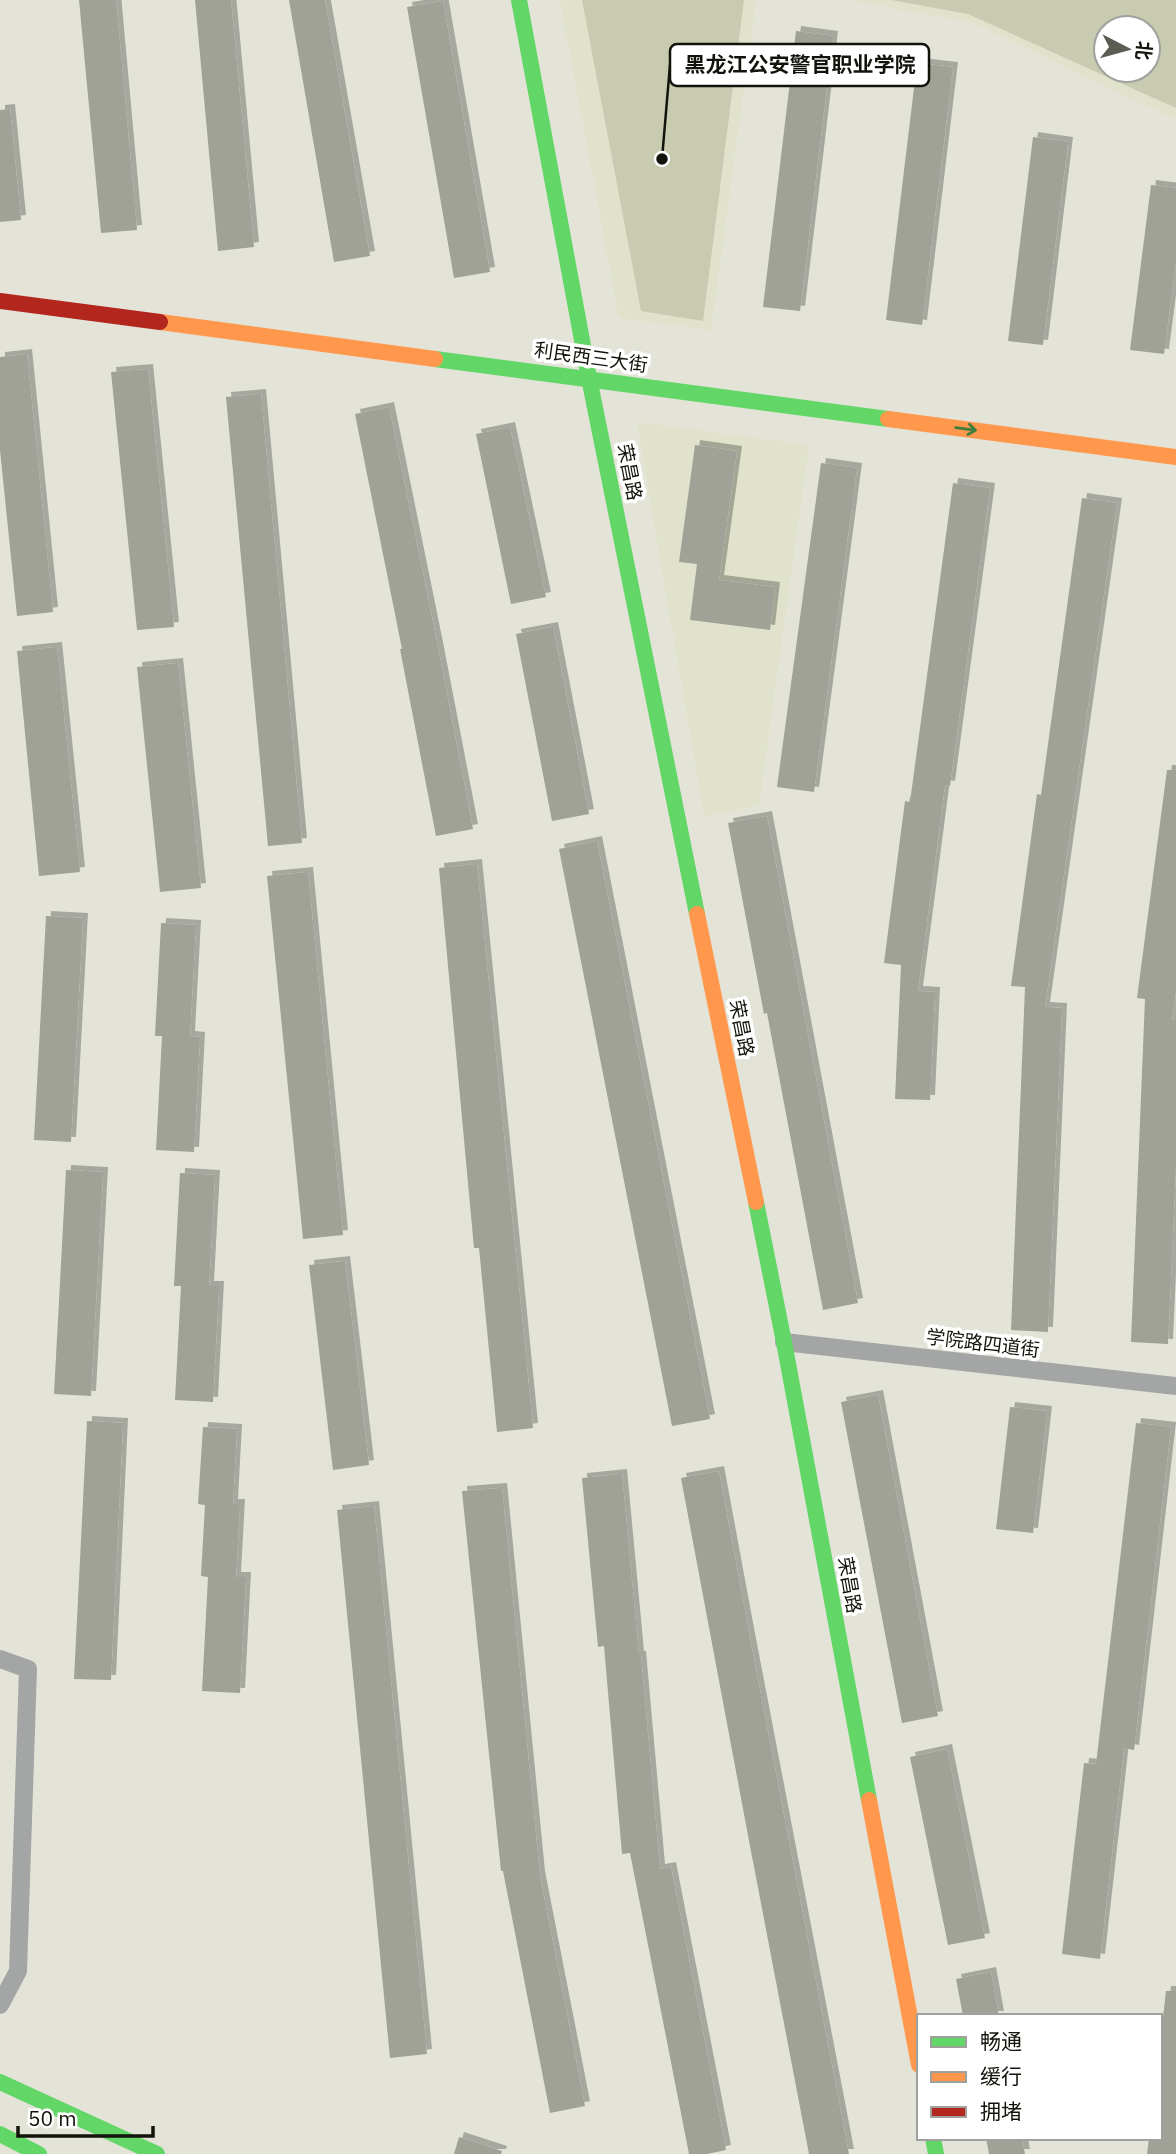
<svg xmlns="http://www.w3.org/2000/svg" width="1176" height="2154" viewBox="0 0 1176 2154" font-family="'IBM Plex Sans','Noto Sans SC',sans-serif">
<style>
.built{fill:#e0e2cb;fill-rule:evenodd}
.forest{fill:#c9cbb0;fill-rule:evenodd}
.building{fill:#a0a197;filter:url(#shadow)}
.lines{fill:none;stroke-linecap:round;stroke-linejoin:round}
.street{stroke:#a4a6a6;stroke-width:18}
.fast{stroke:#63d668;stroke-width:16}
.slow{stroke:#ff974d;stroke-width:16}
.jam{stroke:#b3261e;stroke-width:16}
.oneway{stroke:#3f7e3e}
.labels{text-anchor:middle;stroke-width:7;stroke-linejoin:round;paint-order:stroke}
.street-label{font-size:19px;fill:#12130b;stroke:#fff}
.leader{fill:none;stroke:#12130b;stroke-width:2.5}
.callout-dot{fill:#12130b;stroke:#fff;stroke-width:2.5}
.callout{fill:#fff;stroke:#12130b;stroke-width:2.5}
.callout-label{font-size:21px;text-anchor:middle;font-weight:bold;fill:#12130b}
</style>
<defs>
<filter id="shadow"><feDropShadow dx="5" dy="-5" stdDeviation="0" flood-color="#0004"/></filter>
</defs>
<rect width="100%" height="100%" fill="#e3e4d7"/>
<g class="built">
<polygon points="560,0 756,0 711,330 619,318"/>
<path d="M849,0h327v120l-202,-97zM1106,28h42v42h-42z"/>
<polygon points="637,422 809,445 759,805 704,817"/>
</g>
<g class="forest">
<polygon points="582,0 744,0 703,321 641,311"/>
<path d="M891,0h285v108l-208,-94zM1106,28h42v42h-42z"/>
</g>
<g class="building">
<polygon points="79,0 116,0 137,230 101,233"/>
<polygon points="195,0 231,0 254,247 218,251"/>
<polygon points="289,0 325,0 370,256 334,262"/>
<polygon points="443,1 490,272 454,278 407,7"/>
<polygon points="796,31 833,36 800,311 763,307"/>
<polygon points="917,63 953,67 922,325 886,320"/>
<polygon points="10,109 21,220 0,222 0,110"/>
<polygon points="1033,137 1068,142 1043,345 1008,341"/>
<polygon points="1151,185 1176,188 1176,261 1164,354 1130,350"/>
<polygon points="27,354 53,612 17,616 0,450 0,357"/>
<polygon points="148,369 174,627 137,630 111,372"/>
<polygon points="261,394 302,843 268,846 226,397"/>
<polygon points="389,407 437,642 473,829 436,836 400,649 402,649 355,414"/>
<polygon points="510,427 546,597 511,604 476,434"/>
<polygon points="695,445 737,451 719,580 775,587 770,630 690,620 697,564 679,562"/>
<polygon points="821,463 857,468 814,792 777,787"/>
<polygon points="953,483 990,488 950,786 945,785 918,991 935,992 930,1100 895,1099 901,965 884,963 905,801 910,802"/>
<polygon points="1082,498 1117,503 1045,1007 1062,1008 1048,1332 1011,1330 1025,987 1011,986 1037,794 1041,795"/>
<polygon points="553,627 589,814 552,821 516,634"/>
<polygon points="57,647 80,872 39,876 17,651"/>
<polygon points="178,663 201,888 160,892 137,667"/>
<polygon points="1167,770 1176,770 1176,992 1172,1020 1176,1020 1176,1165 1168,1344 1131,1342 1145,999 1137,998"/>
<polygon points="767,816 858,1303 823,1310 767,1013 764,1014 728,823"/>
<polygon points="597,841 710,1419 672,1426 559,849"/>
<polygon points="477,864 533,1428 497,1432 479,1248 474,1248 439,868"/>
<polygon points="308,872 343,1235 303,1239 267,876"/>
<polygon points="46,916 83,918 71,1142 34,1140"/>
<polygon points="161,923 196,925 190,1036 200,1037 194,1152 156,1150 162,1036 155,1036"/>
<polygon points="66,1170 103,1172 91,1396 54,1394"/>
<polygon points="180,1173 215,1175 209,1286 219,1286 213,1402 175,1400 181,1286 174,1286"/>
<polygon points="345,1261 369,1465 333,1470 309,1265"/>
<polygon points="878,1395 938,1716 902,1723 841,1402"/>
<polygon points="1010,1407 1047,1411 1033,1533 996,1529"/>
<polygon points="87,1421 123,1423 111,1680 74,1679"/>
<polygon points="1136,1423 1171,1427 1134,1750 1124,1748 1100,1959 1062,1954 1084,1763 1096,1764"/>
<polygon points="203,1427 237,1429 233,1504 240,1504 236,1577 246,1577 240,1693 202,1691 208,1577 201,1576 205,1505 198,1504"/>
<polygon points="719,1471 749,1633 849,2154 809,2154 750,1846 681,1478"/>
<polygon points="622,1474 639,1656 641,1656 660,1869 671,1867 726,2150 707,2154 689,2154 630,1853 622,1854 604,1646 598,1647 582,1478"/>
<polygon points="502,1488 540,1876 585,2106 550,2113 503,1871 501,1871 462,1491"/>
<polygon points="374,1506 427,2054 390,2058 337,1510"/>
<polygon points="947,1749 985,1938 948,1945 910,1757"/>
<polygon points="991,1972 999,2016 963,2016 956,1979"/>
<polygon points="1166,1991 1176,1991 1176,2154 1147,2154 1149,2138 1160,2138 1160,2044"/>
<polygon points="459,2137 502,2151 501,2154 454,2154"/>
<polygon points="986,2138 1022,2138 1025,2154 989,2154"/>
</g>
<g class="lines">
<g class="street">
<polyline points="784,1342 1176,1386"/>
<polyline points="0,1659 28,1669 18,1971 0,2005"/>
</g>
<g class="fast">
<polyline points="519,0 589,378 697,914"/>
<polyline points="435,359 888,419"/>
<polyline points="756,1202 784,1342 869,1800"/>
<polyline points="0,2082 157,2154"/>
<polyline points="0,2134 39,2154"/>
<polyline points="933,2138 936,2154"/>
</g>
<g class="slow">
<polyline points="160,322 435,359"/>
<polyline points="888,419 1176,457"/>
<polyline points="697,914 756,1202"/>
<polyline points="869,1800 919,2065"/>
</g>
<polyline class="jam" points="0,301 160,322"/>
</g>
<defs><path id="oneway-shaft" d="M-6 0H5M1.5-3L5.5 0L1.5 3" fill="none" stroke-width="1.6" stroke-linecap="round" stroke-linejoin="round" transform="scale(1.75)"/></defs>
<use class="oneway" href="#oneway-shaft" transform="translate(966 429) rotate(8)"/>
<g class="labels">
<g class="street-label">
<text transform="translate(591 357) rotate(8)" y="7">利民西三大街</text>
<text transform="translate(630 472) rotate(79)" y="7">荣昌路</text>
<text transform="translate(742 1028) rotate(79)" y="7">荣昌路</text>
<text transform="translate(983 1343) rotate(7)" y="7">学院路四道街</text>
<text transform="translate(850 1585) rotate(80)" y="7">荣昌路</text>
</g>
</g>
<path class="leader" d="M662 159L670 65"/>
<circle class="callout-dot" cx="662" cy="159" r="7"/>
<rect class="callout" x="670" y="44" width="259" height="42" rx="7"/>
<g class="callout-label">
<text x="800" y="72">黑龙江公安警官职业学院</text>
</g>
<rect x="917" y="2014" width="245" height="126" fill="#ffffff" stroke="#a0a19d" stroke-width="2"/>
<rect x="931" y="2037" width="35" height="10" fill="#63d668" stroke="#a0a19d" stroke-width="2"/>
<text x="980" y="2049" font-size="21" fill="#12130b">畅通</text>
<rect x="931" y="2072" width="35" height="10" fill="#ff974d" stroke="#a0a19d" stroke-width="2"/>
<text x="980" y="2084" font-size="21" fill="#12130b">缓行</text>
<rect x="931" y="2107" width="35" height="10" fill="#b3261e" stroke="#a0a19d" stroke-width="2"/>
<text x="980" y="2119" font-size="21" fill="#12130b">拥堵</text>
<g transform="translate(1127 49) rotate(96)"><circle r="33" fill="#ffffff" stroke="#a0a19d" stroke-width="2"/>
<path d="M0-5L12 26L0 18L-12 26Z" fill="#5b5c52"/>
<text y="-10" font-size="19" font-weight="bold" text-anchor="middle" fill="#12130b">北</text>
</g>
<path d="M18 2126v10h135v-10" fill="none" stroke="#12130b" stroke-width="3.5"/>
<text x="28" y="2126" font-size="21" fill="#12130b" stroke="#ffffff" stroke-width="5" paint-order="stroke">50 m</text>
</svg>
